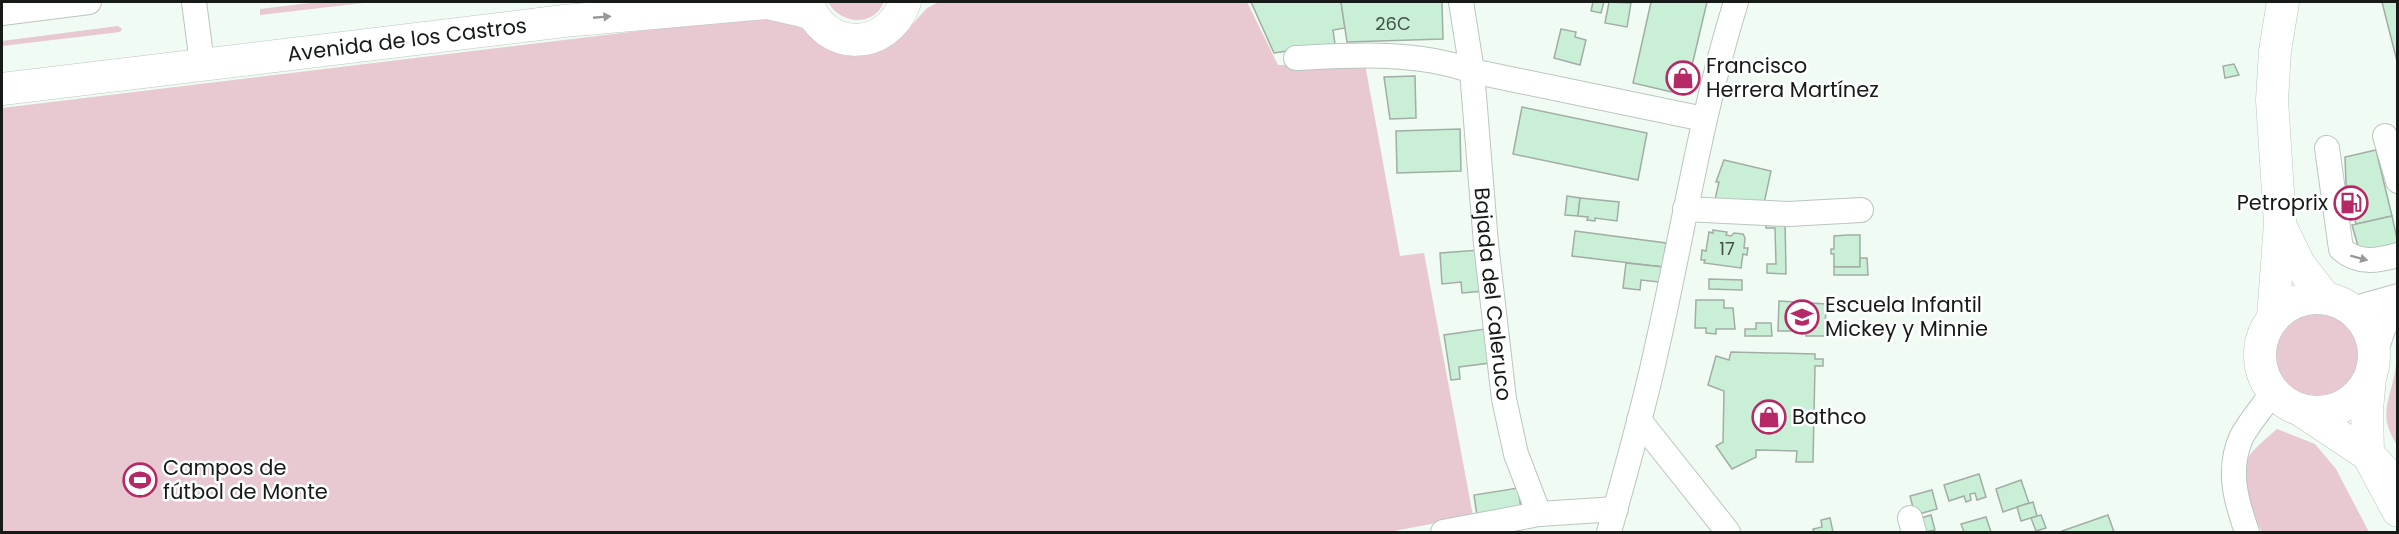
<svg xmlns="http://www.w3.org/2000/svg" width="2399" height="534" viewBox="0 0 2399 534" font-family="Poppins,sans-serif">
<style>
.green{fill:#e8c8d1}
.building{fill:#c9efd6;stroke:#a2ada5;stroke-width:1.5}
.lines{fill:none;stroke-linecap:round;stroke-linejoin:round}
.minor-casing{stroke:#bac6be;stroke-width:26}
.major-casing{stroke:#bac6be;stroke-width:33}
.highway-casing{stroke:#bac6be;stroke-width:34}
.minor{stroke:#fff;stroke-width:24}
.major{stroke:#fff;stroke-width:32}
.highway{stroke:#fff;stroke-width:33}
.oneway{fill:#979897}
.labels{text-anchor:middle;stroke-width:5;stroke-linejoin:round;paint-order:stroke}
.number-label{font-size:18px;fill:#445048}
.street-label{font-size:21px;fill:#171b18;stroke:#fff}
.poi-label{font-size:21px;fill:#171b18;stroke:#fff;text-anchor:start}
</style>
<rect width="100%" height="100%" fill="#effbf3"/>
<g class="green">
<polygon points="319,2 372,2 260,15 260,9"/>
<path d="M828,2h56c-11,26 -44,22 -56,0z"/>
<polygon points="939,2 1247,2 1278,65 1365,64 1400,256 1424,253 1473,516 1389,532 3,532 2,108 763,16 786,21 803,29 813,39 886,46 901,37 927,8"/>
<polygon points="118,26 122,29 120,32 2,46 2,41"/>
<circle cx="2317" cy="356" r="44"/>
<path d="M2397,334v111c-19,-30 -8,-42 -2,-73 2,-12 1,-25 2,-38z"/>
<path d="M2277,429l38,15 21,25 33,63h-107c-9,-18 -27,-47 -18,-68 7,-14 22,-25 33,-35z"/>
</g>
<g class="building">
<polygon points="1251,2 1341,2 1345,28 1333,30 1335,44 1274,53"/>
<polygon points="1341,2 1442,2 1443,39 1347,42"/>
<polygon points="1593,2 1604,2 1601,13 1591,11"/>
<polygon points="1609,2 1631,3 1627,27 1605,23"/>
<polygon points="1651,2 1707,2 1685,95 1633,83"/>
<polygon points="2382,2 2398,2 2398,65 2383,6"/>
<polygon points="1561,29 1576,32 1575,37 1586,40 1580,65 1554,58"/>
<polygon points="2234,64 2239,75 2225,78 2223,66"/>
<polygon points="1415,76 1416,118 1390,119 1384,77"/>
<polygon points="1522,107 1647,133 1638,180 1513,154"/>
<polygon points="1460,129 1461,171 1397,173 1396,131"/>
<polygon points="2376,150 2392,216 2356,224 2346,184 2345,157"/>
<polygon points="1724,160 1771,171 1763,208 1714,204 1719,182 1716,182"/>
<polygon points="1567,196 1580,198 1578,216 1565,215"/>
<polygon points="1580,198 1619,202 1617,221 1595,218 1595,221 1587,220 1588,217 1578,216"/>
<polygon points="2392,216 2398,243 2364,251 2358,246 2352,225"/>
<polygon points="1766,219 1785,220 1786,274 1767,273 1767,264 1776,264 1775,228 1766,228"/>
<polygon points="1713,230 1727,232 1726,235 1731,236 1734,233 1743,234 1745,238 1744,248 1748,248 1747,255 1743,254 1741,268 1704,263 1705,260 1701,260 1702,250 1706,251 1709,232 1713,233"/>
<polygon points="1575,231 1666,243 1663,267 1572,256"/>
<polygon points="1847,235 1860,235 1860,267 1834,267 1834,254 1831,254 1831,249 1834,249 1834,236"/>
<polygon points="1480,250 1484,291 1462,293 1461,282 1442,284 1440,253"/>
<polygon points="1860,258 1867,258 1868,275 1834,275 1834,267 1860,267"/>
<polygon points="1626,263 1663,267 1659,282 1641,280 1640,290 1623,288"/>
<polygon points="1709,279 1742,280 1742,290 1709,289"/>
<polygon points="1696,300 1724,300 1724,308 1733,308 1735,329 1716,329 1716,334 1706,333 1706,328 1695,328"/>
<polygon points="1779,301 1826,304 1825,336 1806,336 1806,331 1778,331"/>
<polygon points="1756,323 1771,323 1772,336 1745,336 1745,329 1756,329"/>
<polygon points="1485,329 1490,363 1459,367 1460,379 1451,380 1444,335"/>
<polygon points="1731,352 1815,354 1815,359 1823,359 1823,366 1815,366 1813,462 1796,462 1797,451 1756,450 1756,457 1732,469 1716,446 1723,442 1724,391 1708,385 1716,356 1729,360"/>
<polygon points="1979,474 1986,497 1977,500 1975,493 1970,494 1971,500 1966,502 1964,496 1949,501 1944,485"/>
<polygon points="2021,480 2029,503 2003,512 1996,489"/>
<polygon points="1518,488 1521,509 1477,516 1474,495"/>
<polygon points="1932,490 1937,509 1915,515 1910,496"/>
<polygon points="2033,502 2037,516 2021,521 2017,507"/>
<polygon points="1931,515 1935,530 1925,532 1915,520"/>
<polygon points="2041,515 2046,528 2036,531 2031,518"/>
<polygon points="2108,515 2114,532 2062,532 2062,531"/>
<polygon points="1986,517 1991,532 1964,532 1961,524"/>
<polygon points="1830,518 1833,532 1814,532 1813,529 1822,527 1821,520"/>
</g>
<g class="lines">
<g class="minor-casing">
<g id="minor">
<polyline points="194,2 200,48"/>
<path id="s1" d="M1461,2l11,69 14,173 18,155 12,55 23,60"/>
<polyline points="2,13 89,2"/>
<path d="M1296,58c59,-3 120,-7 176,13l232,48"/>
<polyline points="2385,136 2398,181"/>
<path d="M2327,148l14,101c17,15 36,12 57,6"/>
<polyline points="1685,209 1788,214 1861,210"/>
<polyline points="2352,309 2398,296"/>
<polyline points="2375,353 2384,327 2398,307"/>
<polyline points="1639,420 1728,532"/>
<polyline points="1910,518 1914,532"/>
<polyline points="1443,532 1539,514 1616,509"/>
<path d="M1609,532c16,-58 33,-117 46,-176 27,-118 45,-238 81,-354"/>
<path d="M2247,532c-11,-31 -20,-62 -6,-94 8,-16 22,-31 32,-46"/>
</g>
</g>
<g class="major-casing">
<g id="major">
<path d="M807,2c18,51 80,50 98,0"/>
<path id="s2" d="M2,89l562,-68 203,-18 44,10"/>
<polyline points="2281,227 2299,264 2325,298"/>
<circle cx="2317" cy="355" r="57"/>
<polyline points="2273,318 2280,223 2272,100 2275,51 2283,2"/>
<polyline points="2370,378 2367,409 2368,455 2398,511"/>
<polyline points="2302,411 2368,455"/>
</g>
</g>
<g class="highway-casing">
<polyline id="highway" points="2368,455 2398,486"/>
</g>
<use href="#minor" class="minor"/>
<use href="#major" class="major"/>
<use href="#highway" class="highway"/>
</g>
<defs><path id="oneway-solid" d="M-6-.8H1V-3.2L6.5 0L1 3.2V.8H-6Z" transform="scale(1.5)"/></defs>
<g class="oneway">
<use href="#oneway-solid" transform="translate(602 17) rotate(-5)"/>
<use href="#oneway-solid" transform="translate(2359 258) rotate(15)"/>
</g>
<defs>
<g id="shop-ring" transform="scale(1.725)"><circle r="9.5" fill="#fff" stroke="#b52a66" stroke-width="1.5"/><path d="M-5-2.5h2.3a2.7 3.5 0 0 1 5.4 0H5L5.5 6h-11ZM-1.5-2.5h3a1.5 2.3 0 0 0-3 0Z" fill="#b52a66"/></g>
<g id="fuel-ring" transform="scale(1.725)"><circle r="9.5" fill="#fff" stroke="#b52a66" stroke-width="1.5"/><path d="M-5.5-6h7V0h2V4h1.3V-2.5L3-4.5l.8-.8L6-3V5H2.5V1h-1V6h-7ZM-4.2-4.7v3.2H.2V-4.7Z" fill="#b52a66"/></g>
<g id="school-ring" transform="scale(1.725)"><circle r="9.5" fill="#fff" stroke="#b52a66" stroke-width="1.5"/><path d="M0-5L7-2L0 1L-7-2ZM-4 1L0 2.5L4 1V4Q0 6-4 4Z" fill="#b52a66"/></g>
<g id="stadium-ring" transform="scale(1.725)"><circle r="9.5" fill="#fff" stroke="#b52a66" stroke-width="1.5"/><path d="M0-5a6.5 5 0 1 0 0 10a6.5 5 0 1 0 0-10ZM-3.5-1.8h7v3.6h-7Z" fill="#b52a66"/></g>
</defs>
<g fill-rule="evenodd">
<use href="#shop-ring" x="1683" y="78"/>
<use href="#fuel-ring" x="2351" y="203"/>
<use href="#school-ring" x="1802" y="317"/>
<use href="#shop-ring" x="1769" y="417"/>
<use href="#stadium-ring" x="140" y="480"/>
</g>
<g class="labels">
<g class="number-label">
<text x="1393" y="30">26C</text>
<text x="1727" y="255">17</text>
</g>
<g class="street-label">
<text dy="7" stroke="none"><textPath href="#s2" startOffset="408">Avenida de los Castros</textPath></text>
<text dy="7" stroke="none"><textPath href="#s1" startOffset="294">Bajada del Caleruco</textPath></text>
</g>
<g class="poi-label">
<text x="1706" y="73">Francisco<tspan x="1706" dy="24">Herrera Martínez</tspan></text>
<text x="2328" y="210" text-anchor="end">Petroprix</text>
<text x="1825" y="312">Escuela Infantil<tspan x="1825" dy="24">Mickey y Minnie</tspan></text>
<text x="1792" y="424">Bathco</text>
<text x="163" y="475">Campos de<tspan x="163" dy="24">fútbol de Monte</tspan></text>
</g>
</g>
<rect width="2399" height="534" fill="none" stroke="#171b18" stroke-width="6"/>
</svg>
